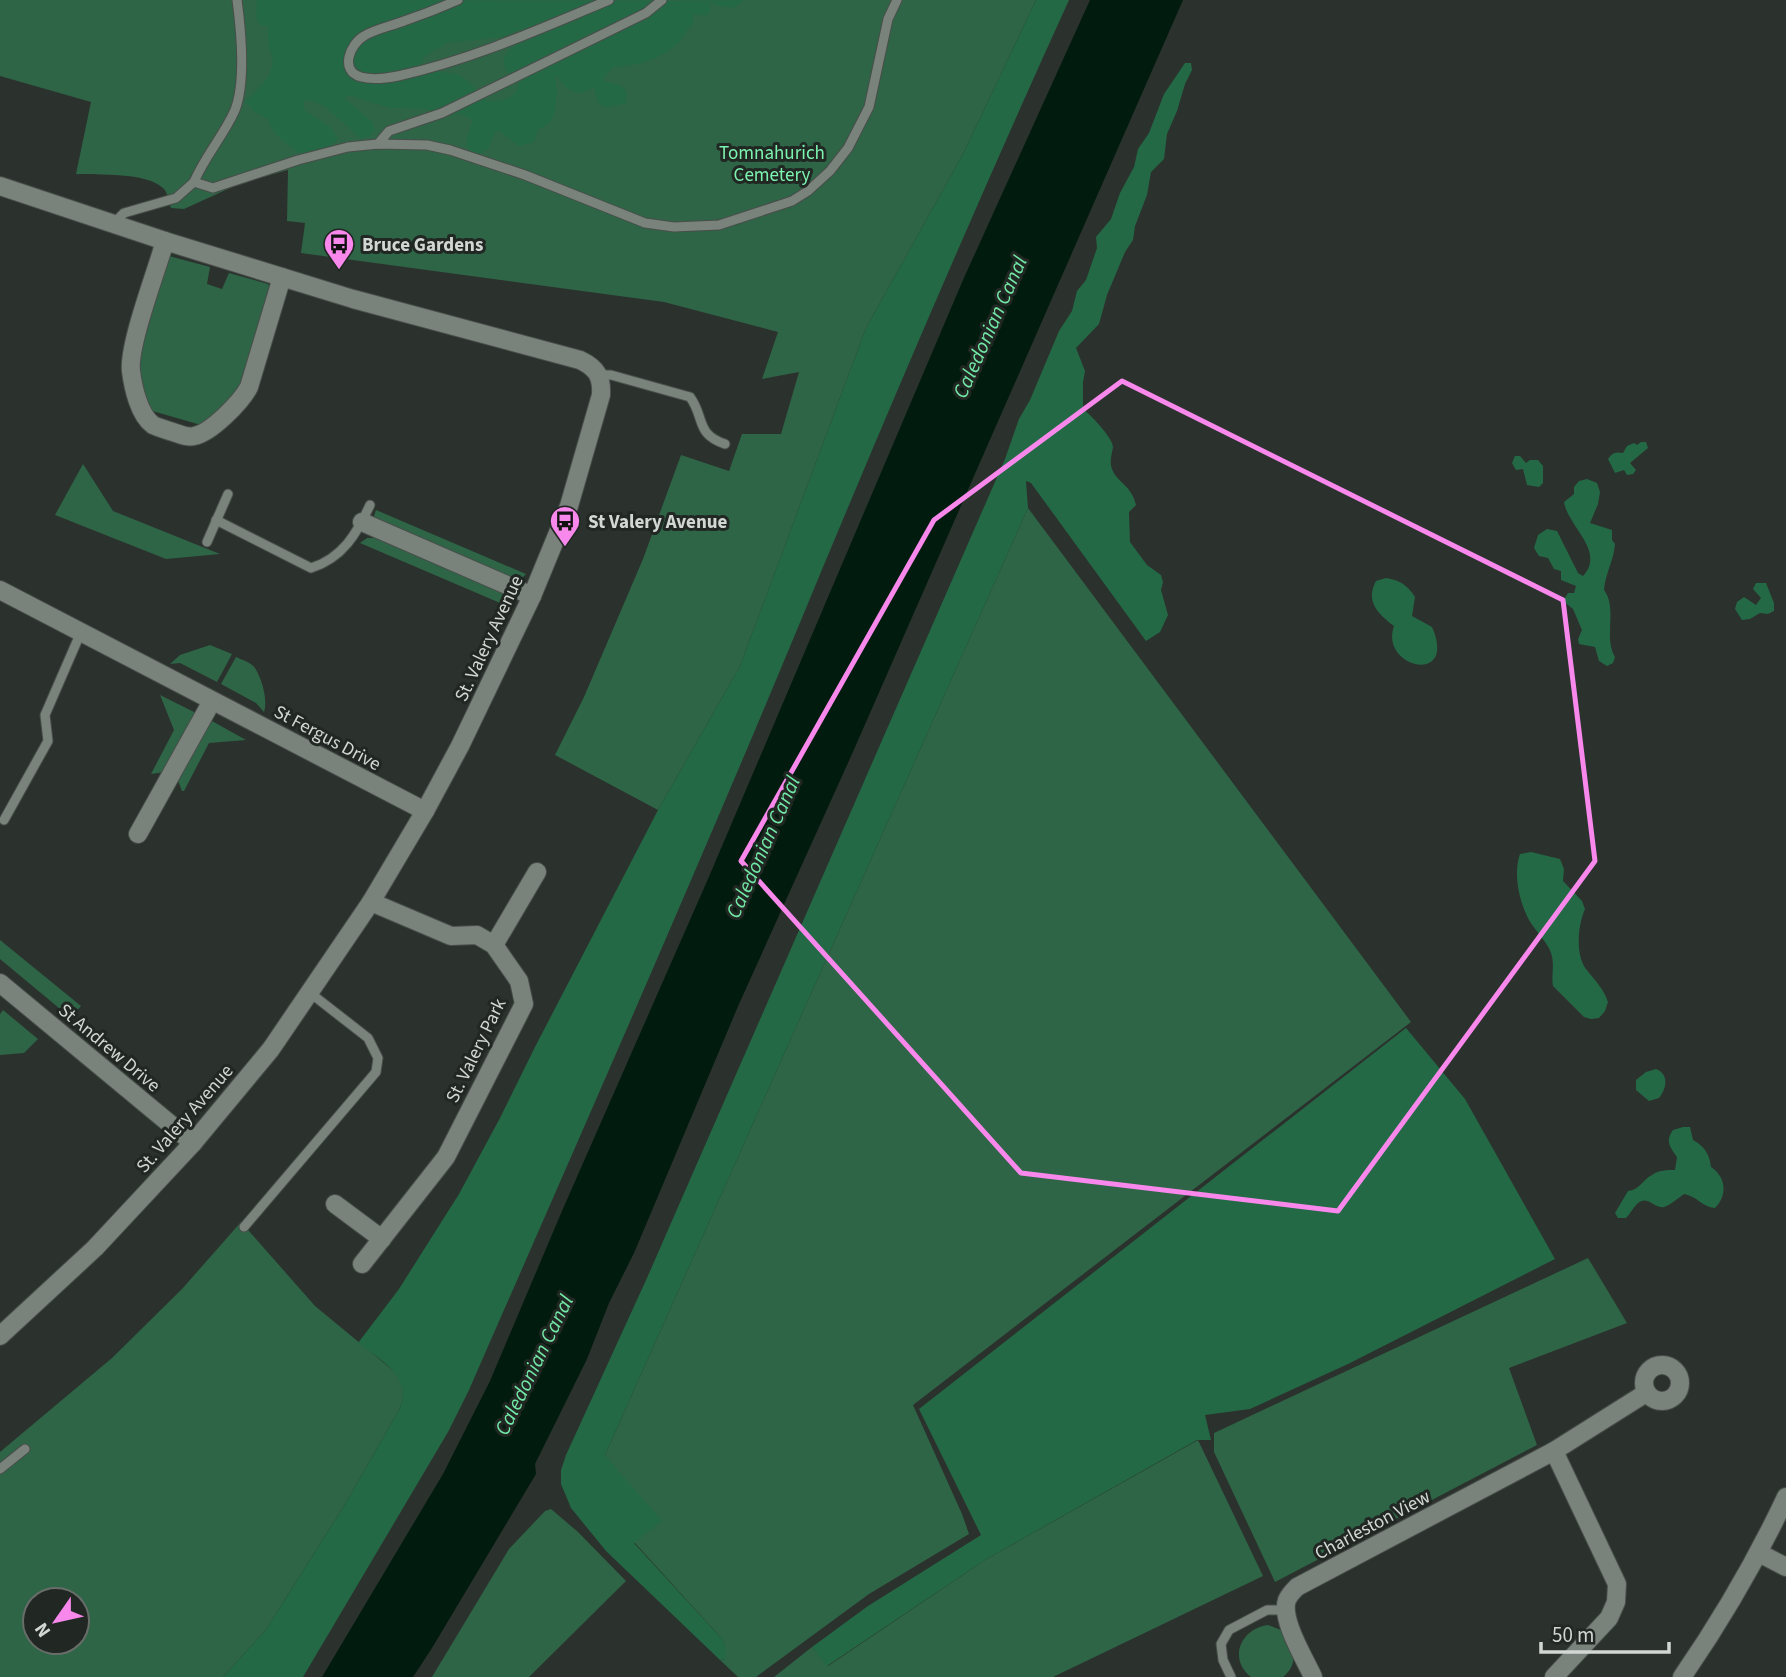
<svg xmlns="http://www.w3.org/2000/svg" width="1786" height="1677" viewBox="0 0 1786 1677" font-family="'Source Sans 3',sans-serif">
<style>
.green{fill:#2e6546;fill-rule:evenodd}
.forest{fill:#246945;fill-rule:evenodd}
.water{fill:#011c0e}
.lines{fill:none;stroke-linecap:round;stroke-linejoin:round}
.service-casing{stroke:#484e4a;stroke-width:11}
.minor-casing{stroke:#484e4a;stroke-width:20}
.tertiary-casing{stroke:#484e4a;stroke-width:20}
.service{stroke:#7a827c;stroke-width:9}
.minor{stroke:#7a827c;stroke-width:18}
.tertiary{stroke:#7a827c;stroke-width:18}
.marked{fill:none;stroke:#f888eb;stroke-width:5;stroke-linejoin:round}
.labels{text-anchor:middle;stroke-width:6;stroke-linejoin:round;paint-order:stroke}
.park-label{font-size:19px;fill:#7df3b0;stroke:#212723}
.poi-label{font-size:19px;font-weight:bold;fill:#d2d7d4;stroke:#212723;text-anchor:start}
.street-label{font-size:19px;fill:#d2d7d4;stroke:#212723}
.water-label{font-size:21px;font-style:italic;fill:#72e8a6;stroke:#212723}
</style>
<rect width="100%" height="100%" fill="#2b312d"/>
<g class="green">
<path d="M0,0h1036l-72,152 -98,176 -126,338 -82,144 -103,-55 29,-58 59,-138 38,-104 48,16 13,-37h39l18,-62 -37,7 16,-47 -114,-30 -363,-49 4,-30 -18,-2 1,-51 -47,13 -57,26 -13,-1c-2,-7 -3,-15 -8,-20 -18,-16 -64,-13 -87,-14l15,-72 -91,-26z"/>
<path d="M169,256l41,11 -3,17 15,5 7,-16 39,11 2,3 -29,97c-8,16 -25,31 -40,41l-52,-15 -9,-32v-27z"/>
<polygon points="83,464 113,511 220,554 166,559 55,515"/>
<polygon points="1028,508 1411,1022 913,1405 962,1514 969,1534 869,1594 756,1677 738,1677 720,1660 725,1659 724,1641 634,1542 605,1455"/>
<polygon points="376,510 526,574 519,582 378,523 374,516"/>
<polygon points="367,538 378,538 515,597 512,608 360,543"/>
<polygon points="210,645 232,654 217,682 180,663 170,664 180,655"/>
<path d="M236,657c6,3 15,5 19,11 7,11 13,32 9,44l-8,-9 -35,-19z"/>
<polygon points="160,695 194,712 195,715 165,772 151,774 174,730"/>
<polygon points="212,721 246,740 209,743 184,791 182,791 177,778 209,722"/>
<polygon points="0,940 81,1006 71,1018 0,959"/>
<polygon points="3,1010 38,1039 24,1053 0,1055 0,1014"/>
<path d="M241,1222l74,84 80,66c9,13 10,21 5,36l-56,98 -79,125 -42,46h-223v-225l112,-94 70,-69zM35,1600h42v42h-42z"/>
<polygon points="1588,1258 1627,1323 1509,1368 1537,1445 1275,1582 1214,1452 1214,1433"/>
<polygon points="1198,1440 1263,1576 1053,1677 774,1677 812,1647 828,1666 985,1560"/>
<polygon points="551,1509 578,1532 626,1581 529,1677 432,1677 509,1549 545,1511"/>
<path d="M1268,1625l18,7c6,18 14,31 -3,45h-32c-24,-19 -9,-49 17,-52z"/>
</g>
<g class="forest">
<path d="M257,0l418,1 68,-1 -9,8 -16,-2 -7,-4 -2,4 2,4 -5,6 -12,-2 -1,10c-7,6 -9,13 -14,18 -17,17 -41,24 -65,25l-12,13 17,5 7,5v13l-21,5 -8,-7 -3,-14c-20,13 -27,2 -39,-13l2,17 -2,21 -6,12 -11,6 -4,12 -15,4 -20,-15 -5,2 -5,15 -12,7c-16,-6 -9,-22 -4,-34 -12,-9 -17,-8 -31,-4l-14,-8 -38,-1 -42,-13 -3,3 27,24 3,7 -5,7 -9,3 -37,-33 -14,-6 -6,1v9l26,17 8,11c-9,12 -20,14 -35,17 -12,-8 -33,-21 -35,-36l-14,-7 -9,-11c11,-10 34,-28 26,-47 -3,-10 -4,-17 -3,-28l-8,-1 -4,-8zM518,30l10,1c-14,22 -42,24 -9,52 -2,16 -20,20 -33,17l-19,-20 -10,-6 -30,-4 -5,-6v-6l25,-15 55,-6z"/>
<path d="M1036,0h33c-86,189 -168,380 -248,572 -113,274 -233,546 -352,818l-21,42 -145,245h-80l42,-46 79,-125 56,-98c12,-33 -19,-47 -42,-65l41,-54 60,-95 41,-76 35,-71 123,-237 82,-144 126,-338 98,-176z"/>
<path d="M1185,63h6l1,7 -7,14 -8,27 -10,23 -3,25 -13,13 -4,23 -12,31 -2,14 -8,12 -18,43 -8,29 -23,24 9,23 -2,11v27c7,5 30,29 30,38 -1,7 -4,14 -1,22 5,14 19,15 24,36l-7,7 1,30 17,23 14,10 2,7 -2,8 7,25 -8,17 -14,9 -115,-158 -5,-2 2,27 -423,947 57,66 -28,22 90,98 2,12 -1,6 -5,1 -114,-109 -35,-43 -10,-24v-14l5,-15 81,-177 358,-819 14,-40 11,-19 29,-69 13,-20 5,-20 9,-11 11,-32 -1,-11 15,-18 9,-26 14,-26 4,-18 11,-16 15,-39z"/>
<path d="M1641,442h5l2,6 -18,15 6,7 -3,4 -6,1 -3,-5 -9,3 -7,-14c5,-7 8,-7 15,-6l4,-7 7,-3 3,2z"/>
<polygon points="1515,456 1520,456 1526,463 1530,460 1538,460 1543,466 1543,483 1539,487 1527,485 1523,469 1516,470 1512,463"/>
<path d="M1587,479l10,4 3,9 -2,12 -8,19 22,7v10l3,4c-1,16 -10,30 -11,46 14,19 -1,47 11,67l-2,6 -6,3 -8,-5 -4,-14 -16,-3 -1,-5 4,-9 -9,-21 -10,-8 5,-8h6l2,-7 -15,-6v-9l-7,-2 -6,-11 -9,-2 -5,-8 4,-13 9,-6 10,2 21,42 5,3c23,-25 -15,-49 -19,-74l10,-8v-7l5,-6z"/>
<path d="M1386,578c14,2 21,7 29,19l-3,19 20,11c26,59 -53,41 -38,-1 -16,-12 -29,-25 -18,-45z"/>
<polygon points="1756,583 1766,583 1774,603 1774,611 1768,614 1760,613 1750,619 1742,620 1735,609 1737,602 1744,597 1756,605 1761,598 1753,589"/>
<path d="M1531,852l29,7 4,10 -1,12 19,20 3,8c-7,16 -10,45 1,60 9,12 17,18 22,33l-3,9 -6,7 -8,1 -7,-2 -31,-31c-2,-11 2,-21 -2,-33 -4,-12 -16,-22 -22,-33 -10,-19 -16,-46 -9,-66z"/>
<polygon points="1406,1028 1465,1099 1555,1259 1348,1364 1250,1409 1205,1415 1211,1440 1197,1440 985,1560 827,1666 812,1647 868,1606 981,1535 919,1409"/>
<path d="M1656,1069c13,5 11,19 3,29l-10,3 -13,-11v-10l10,-8z"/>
<path d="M1683,1127h7l3,13c12,7 16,13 18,27 15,10 17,28 4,41 -13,-1 -18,-12 -31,-14 -6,4 -13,11 -20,13 -11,2 -16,-13 -27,-3 -4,4 -7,10 -11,14h-8l-3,-5 13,-22c12,-1 14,-11 24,-16 7,-5 15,-5 23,-5l2,-13c-7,-10 -12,-16 -4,-27z"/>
</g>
<polygon class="water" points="1090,0 1183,0 852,754 739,1004 634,1253 609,1303 587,1359 535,1464 536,1474 432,1648 413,1677 322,1677 443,1474 490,1381 562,1211 708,879 963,280"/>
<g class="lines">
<g class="service-casing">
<g id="service">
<path d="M237,0c4,30 9,81 -2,110 -11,25 -30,46 -41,72l19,6 85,-28 50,-13 30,-3 49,1 23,5 75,25 120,48 29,4 45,-2 73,-24 16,-10 22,-20 18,-23 21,-41 19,-88 9,-19"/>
<path d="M458,0c-18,8 -36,15 -54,21 -13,5 -29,8 -40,15 -14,8 -25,35 -3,41 11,3 27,1 37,-1 73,-16 142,-47 211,-76"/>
<polyline points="378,144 389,131 442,113 646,13 662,0"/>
<polyline points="114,223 124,213 176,198 194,182"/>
<path d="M599,375h12l79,22c15,20 5,37 35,47"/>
<path d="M216,520l95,48c32,-10 46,-35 59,-63"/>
<polyline points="207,542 228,494"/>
<polyline points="4,820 48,741 45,715 81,632"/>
<polyline points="244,1227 376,1072 378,1058 368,1038 309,992"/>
<polyline points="0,1469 25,1449"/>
<polyline points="1231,1677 1223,1660 1221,1644 1229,1630 1267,1610 1285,1610"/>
</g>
</g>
<g class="minor-casing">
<g id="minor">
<path d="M0,186l165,55 188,58 227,61c17,8 22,17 21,35l-32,111 -37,90 -72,150 -35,65 -54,91 -100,147 -78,94 -98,105 -95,88"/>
<path d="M165,241c-8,29 -37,104 -34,130 2,16 8,44 22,54 6,3 14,5 20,7 6,2 15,6 21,4 17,-3 47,-34 55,-49l33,-110"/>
<polyline points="362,522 532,596"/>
<polyline points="0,590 425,811"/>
<polyline points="138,834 212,701"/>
<polyline points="494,945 537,872"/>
<polyline points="0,983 193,1143"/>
<polyline points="335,1204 382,1239"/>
<polyline points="362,1264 446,1157 524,1004 519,981 494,945 477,935 451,936 371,902"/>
<circle cx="1662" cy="1383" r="18"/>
<polyline points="1759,1553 1786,1567"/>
<path d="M1313,1677c-8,-18 -33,-58 -26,-77 2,-5 6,-9 10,-13l257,-136 92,-58"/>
<polyline points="1554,1677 1609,1618 1616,1602 1617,1584 1554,1451"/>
</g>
</g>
<g class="tertiary-casing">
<path id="tertiary" d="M1682,1677c40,-58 74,-116 104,-180"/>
</g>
<use href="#service" class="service"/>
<use href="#minor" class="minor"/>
<use href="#tertiary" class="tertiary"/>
</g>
<path class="marked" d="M1122,381l441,219 32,261 -257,350 -317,-38 -280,-312 193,-341z"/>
<defs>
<g id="bus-pin" transform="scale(1.575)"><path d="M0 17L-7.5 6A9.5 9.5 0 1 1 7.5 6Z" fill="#f888eb" stroke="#212723"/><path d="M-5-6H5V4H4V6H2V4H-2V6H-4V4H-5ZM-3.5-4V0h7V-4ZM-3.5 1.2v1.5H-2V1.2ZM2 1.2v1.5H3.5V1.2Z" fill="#111"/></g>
</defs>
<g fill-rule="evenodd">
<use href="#bus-pin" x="339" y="244"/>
<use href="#bus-pin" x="565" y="521"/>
</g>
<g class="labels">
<g class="park-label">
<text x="772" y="159">Tomnahurich<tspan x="772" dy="22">Cemetery</tspan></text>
</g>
<g class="poi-label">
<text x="362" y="251">Bruce Gardens</text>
<text x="588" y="528">St Valery Avenue</text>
</g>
<g class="street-label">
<text transform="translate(488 638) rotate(-65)" y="7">St. Valery Avenue</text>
<text transform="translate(328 737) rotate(28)" y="7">St Fergus Drive</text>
<text transform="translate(110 1047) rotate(40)" y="7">St Andrew Drive</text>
<text transform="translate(475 1050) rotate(-64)" y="7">St. Valery Park</text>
<text transform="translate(184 1118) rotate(-49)" y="7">St. Valery Avenue</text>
<text transform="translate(1372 1524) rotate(-28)" y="7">Charleston View</text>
</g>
<g class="water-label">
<text transform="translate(990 327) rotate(-66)" y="7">Caledonian Canal</text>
<text transform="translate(763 847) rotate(-66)" y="7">Caledonian Canal</text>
<text transform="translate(534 1365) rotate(-64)" y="7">Caledonian Canal</text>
</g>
</g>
<g transform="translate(56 1621) rotate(236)"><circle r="33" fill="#212723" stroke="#686d6a" stroke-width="2"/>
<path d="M0-5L12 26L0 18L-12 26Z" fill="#f888eb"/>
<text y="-10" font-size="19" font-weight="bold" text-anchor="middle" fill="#d2d7d4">N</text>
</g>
<path d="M1541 1642v10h128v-10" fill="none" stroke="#d2d7d4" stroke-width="3.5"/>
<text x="1552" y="1642" font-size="21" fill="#d2d7d4" stroke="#212723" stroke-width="5" paint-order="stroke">50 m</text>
</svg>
